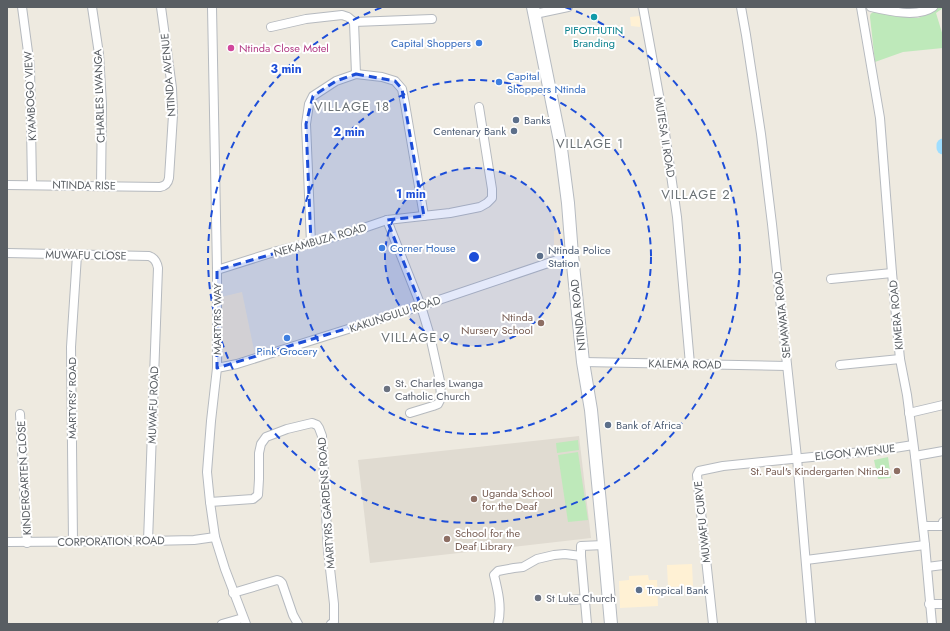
<svg xmlns="http://www.w3.org/2000/svg" width="950" height="631" viewBox="0 0 950 631" font-family="Jost,sans-serif">
<style>
.commercial{fill:#fff1d4}
.education{fill:#e0dbd1}
.green{fill:#bee9ba}
.lines{fill:none;stroke-linecap:round;stroke-linejoin:round}
.river{stroke:#9fdeff;stroke-width:13}
.street-casing{stroke:#b6babf;stroke-width:10}
.secondary-casing{stroke:#b6bbc1;stroke-width:14}
.street{stroke:#fff;stroke-width:8}
.secondary{stroke:#fff;stroke-width:12}
.marked{fill:#1d4ed8;fill-opacity:0.2;stroke:#1d4ed8;stroke-width:3;stroke-dasharray:8 5;stroke-linejoin:round}
.ring{fill:none;stroke:#1d4ed8;stroke-width:2;stroke-dasharray:7 5}
.culture-dot{fill:#0f9aa8;stroke:#fff;stroke-width:1.5}
.shop-dot{fill:#3f7fe0;stroke:#fff;stroke-width:1.5}
.hotel-dot{fill:#d1479c;stroke:#fff;stroke-width:1.5}
.service-dot{fill:#5c6f8a;stroke:#fff;stroke-width:1.5}
.education-dot{fill:#8d6e63;stroke:#fff;stroke-width:1.5}
.worship-dot{fill:#6b7280;stroke:#fff;stroke-width:1.5}
.labels{text-anchor:middle;stroke-width:4;stroke-linejoin:round;paint-order:stroke}
.culture-label{font-size:11px;fill:#0d838f;stroke:#fff}
.shop-label{font-size:11px;fill:#366cbe;stroke:#fff;text-anchor:start}
.hotel-label{font-size:11px;fill:#b23c85;stroke:#fff;text-anchor:start}
.street-label{font-size:11px;fill:#595e63;stroke:#fff}
.service-label{font-size:11px;fill:#4e5e75;stroke:#fff;text-anchor:start}
.education-label{font-size:11px;fill:#785e54;stroke:#fff;text-anchor:end}
.worship-label{font-size:11px;fill:#5b616d;stroke:#fff;text-anchor:start}
.quarter-label{font-size:13px;letter-spacing:1px;fill:#6a7175;stroke:#fff}
.centre{fill:#1d4ed8;stroke:#fff;stroke-width:2}
.ring-label{font-size:12px;text-anchor:middle;font-weight:bold;fill:#1d4ed8;stroke:#fff;stroke-width:4;stroke-linejoin:round;paint-order:stroke}
</style>
<rect width="100%" height="100%" fill="#eeeae0"/>
<g class="commercial">
<polygon points="640,16 640,27 631,26 630,17"/>
<polygon points="561,229 562,246 554,247 554,231"/>
<polygon points="242,292 255,355 231,363 223,362 221,297"/>
<polygon points="692,564 693,586 668,587 667,565"/>
<polygon points="648,575 649,580 657,580 658,606 620,608 619,581 629,580 629,576"/>
</g>
<polygon class="education" points="579,436 591,538 370,563 358,460"/>
<g class="green">
<path d="M937,7h6v1l-7,5 7,23v12l-40,4 -28,10 -5,-45c0,-3 1,-4 4,-5l24,4 20,2 12,-5z"/>
<polygon points="578,440 579,450 557,453 556,443"/>
<polygon points="578,452 588,520 568,522 558,455"/>
<polygon points="888,457 891,478 878,479 874,460"/>
</g>
<g class="lines">
<polyline class="river" points="943,145 943,148"/>
<g class="street-casing">
<g id="street">
<polyline points="22,7 30,67 32,185"/>
<polyline points="92,7 99,54 102,104 101,186"/>
<polyline points="212,7 217,270 217,368 211,421 207,472 210,502 215,537 225,569 246,624"/>
<polyline points="643,7 662,112 677,217 690,364"/>
<polyline points="741,7 746,35 761,134 772,224 797,458 811,624"/>
<polyline points="861,7 880,118 892,273 900,359 907,395 915,456 925,545 932,624"/>
<path d="M871,7c17,4 47,11 62,0"/>
<polyline points="535,14 568,7"/>
<polyline points="354,22 432,19"/>
<polyline points="271,27 306,19 342,15 348,17 354,22 356,74"/>
<path d="M7,185l153,2c6,-1 8,-4 9,-9l4,-63 -1,-27 -11,-81"/>
<polyline points="387,220 421,306 430,336 440,381 441,398 438,404 433,406 410,413"/>
<polyline points="311,243 306,124 309,104 313,96 336,81 356,74 382,77 395,81 402,89 405,104 424,216"/>
<path d="M7,253l142,3c6,2 8,6 9,12l-10,273"/>
<polyline points="217,270 277,251 346,234 387,220 450,213 480,207 487,203 492,198 492,189 479,107"/>
<polyline points="831,279 892,273"/>
<polyline points="583,362 787,366"/>
<polyline points="840,365 900,359"/>
<polyline points="217,368 237,364 421,306 572,255"/>
<polyline points="909,413 943,405"/>
<polyline points="20,414 27,543"/>
<polyline points="915,456 943,451"/>
<polyline points="210,502 253,499 258,495 259,479 259,453 261,444 266,437 287,429 312,423 317,425 319,428 322,436 328,551 334,604 334,622 331,624"/>
<polyline points="923,526 942,526 943,522"/>
<polyline points="7,542 148,541 194,540 215,537"/>
<polyline points="73,542 71,347 77,255"/>
<polyline points="581,556 587,624"/>
<polyline points="806,560 925,545"/>
<polyline points="927,567 943,565"/>
<polyline points="233,593 277,580 280,581 282,583 293,615 298,624"/>
<polyline points="571,600 585,599"/>
<polyline points="929,604 943,604"/>
<polyline points="222,624 243,618"/>
<path d="M498,624c4,-17 0,-33 -4,-49l4,-4 16,-3 9,-1 14,-8 17,-4 11,-1 16,2v-10l23,-1"/>
<polyline points="713,624 697,475 699,471 723,466 882,450 913,445"/>
</g>
</g>
<g class="secondary-casing">
<polyline id="secondary" points="533,7 560,141 568,203 572,255 583,362 591,410 604,545 611,624"/>
</g>
<use href="#street" class="street"/>
<use href="#secondary" class="secondary"/>
</g>
<path class="marked" d="M356,74l39,7 7,8 22,127 -37,4 34,86 -204,62v-98l94,-27 -5,-119 7,-28 23,-15z"/>
<circle cx="474" cy="257" r="89" fill="#1d4ed8" fill-opacity=".12"/>
<g class="ring">
<circle cx="474" cy="257" r="89"/>
<circle cx="474" cy="257" r="177"/>
<path d="M565 7A266 266 0 1 1 383 7"/>
</g>
<circle class="culture-dot" cx="594" cy="17" r="4"/>
<g class="shop-dot">
<circle cx="479" cy="43" r="4"/>
<circle cx="499" cy="82" r="4"/>
<circle cx="382" cy="248" r="4"/>
<circle cx="287" cy="338" r="4"/>
</g>
<circle class="hotel-dot" cx="231" cy="48" r="4"/>
<g class="service-dot">
<circle cx="516" cy="120" r="4"/>
<circle cx="514" cy="131" r="4"/>
<circle cx="540" cy="256" r="4"/>
<circle cx="608" cy="425" r="4"/>
<circle cx="639" cy="590" r="4"/>
</g>
<g class="education-dot">
<circle cx="541" cy="323" r="4"/>
<circle cx="897" cy="471" r="4"/>
<circle cx="474" cy="499" r="4"/>
<circle cx="447" cy="539" r="4"/>
</g>
<g class="worship-dot">
<circle cx="387" cy="389" r="4"/>
<circle cx="538" cy="598" r="4"/>
</g>
<g class="labels">
<g class="culture-label">
<text x="594" y="34">PIFOTHUTIN<tspan x="594" dy="13">Branding</tspan></text>
</g>
<g class="shop-label">
<text x="471" y="47" text-anchor="end">Capital Shoppers</text>
<text x="507" y="80">Capital<tspan x="507" dy="13">Shoppers Ntinda</tspan></text>
<text x="390" y="252">Corner House</text>
<text x="287" y="355" text-anchor="middle">Pink Grocery</text>
</g>
<g class="hotel-label">
<text x="239" y="52">Ntinda Close Motel</text>
</g>
<g class="street-label">
<text transform="translate(168 75) rotate(-95)" y="4">NTINDA AVENUE</text>
<text transform="translate(30 96) rotate(-93)" y="4">KYAMBOGO VIEW</text>
<text transform="translate(99 96) rotate(-92)" y="4">CHARLES LWANGA</text>
<text transform="translate(665 137) rotate(81)" y="4">MUTESA II ROAD</text>
<text transform="translate(84 185) rotate(1)" y="4">NTINDA RISE</text>
<text transform="translate(320 240) rotate(-16)" y="4">NEKAMBUZA ROAD</text>
<text transform="translate(86 255) rotate(1)" y="4">MUWAFU CLOSE</text>
<text transform="translate(395 314) rotate(-18)" y="4">KAKUNGULU ROAD</text>
<text transform="translate(578 315) rotate(-96)" y="4">NTINDA ROAD</text>
<text transform="translate(782 315) rotate(-96)" y="4">SEMAWATA ROAD</text>
<text transform="translate(896 315) rotate(-95)" y="4">KIMERA ROAD</text>
<text transform="translate(217 319) rotate(-90)" y="4">MARTYRS WAY</text>
<text transform="translate(685 364) rotate(1)" y="4">KALEMA ROAD</text>
<text transform="translate(72 398) rotate(-90)" y="4">MARTYRS' ROAD</text>
<text transform="translate(153 405) rotate(-88)" y="4">MUWAFU ROAD</text>
<text transform="translate(855 452) rotate(-6)" y="4">ELGON AVENUE</text>
<text transform="translate(24 478) rotate(-93)" y="4">KINDERGARTEN CLOSE</text>
<text transform="translate(326 503) rotate(-94)" y="4">MARTYRS GARDENS ROAD</text>
<text transform="translate(702 522) rotate(-96)" y="4">MUWAFU CURVE</text>
<text transform="translate(111 541) rotate(-1)" y="4">CORPORATION ROAD</text>
</g>
<g class="service-label">
<text x="524" y="124">Banks</text>
<text x="506" y="135" text-anchor="end">Centenary Bank</text>
<text x="548" y="254">Ntinda Police<tspan x="548" dy="13">Station</tspan></text>
<text x="616" y="429">Bank of Africa</text>
<text x="647" y="594">Tropical Bank</text>
</g>
<g class="education-label">
<text x="533" y="321">Ntinda<tspan x="533" dy="13">Nursery School</tspan></text>
<text x="889" y="475">St. Paul's Kindergarten Ntinda</text>
<text x="482" y="497" text-anchor="start">Uganda School<tspan x="482" dy="13">for the Deaf</tspan></text>
<text x="455" y="537" text-anchor="start">School for the<tspan x="455" dy="13">Deaf Library</tspan></text>
</g>
<g class="worship-label">
<text x="395" y="387">St. Charles Lwanga<tspan x="395" dy="13">Catholic Church</tspan></text>
<text x="546" y="602">St Luke Church</text>
</g>
<g class="quarter-label">
<text x="352" y="111">VILLAGE 18</text>
<text x="590" y="148">VILLAGE 1</text>
<text x="696" y="199">VILLAGE 2</text>
<text x="416" y="342">VILLAGE 9</text>
</g>
</g>
<circle cx="474" cy="257" r="6" class="centre"/>
<g class="ring-label">
<text x="286" y="73">3 min</text>
<text x="349" y="136">2 min</text>
<text x="411" y="198">1 min</text>
</g>
<rect width="950" height="631" fill="none" stroke="#595e63" stroke-width="16"/>
</svg>
